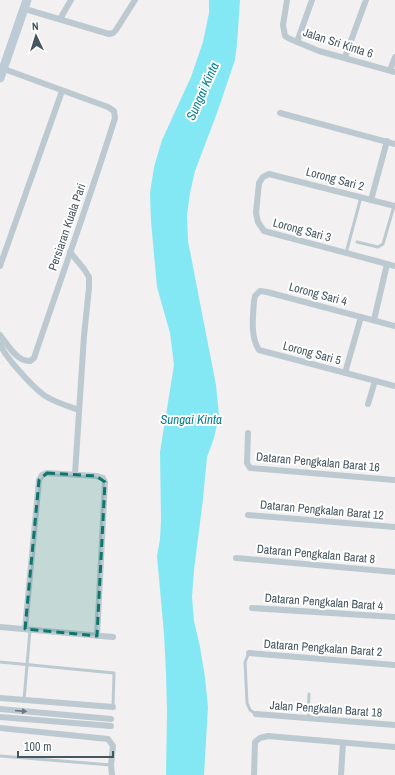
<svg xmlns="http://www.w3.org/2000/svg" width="395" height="775" viewBox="0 0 395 775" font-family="'Archivo Narrow',sans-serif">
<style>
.water{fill:#84e8f4}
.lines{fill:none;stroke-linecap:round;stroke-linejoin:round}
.lane{stroke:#bcc9d0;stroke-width:3}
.street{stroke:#bcc9d0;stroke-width:6}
.secondary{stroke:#bccbd5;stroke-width:9}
.oneway{fill:#697881}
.marked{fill:#0f766e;fill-opacity:0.2;stroke:#0f766e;stroke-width:3;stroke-dasharray:8 5;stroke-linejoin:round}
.labels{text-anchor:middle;stroke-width:4;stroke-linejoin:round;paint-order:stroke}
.street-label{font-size:12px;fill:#46565f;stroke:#fff}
.water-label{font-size:13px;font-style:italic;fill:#04808e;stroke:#fff}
</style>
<rect width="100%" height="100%" fill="#f2f0f0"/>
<polygon class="water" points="209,0 240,0 237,44 235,60 217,113 195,171 190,193 187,215 188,241 216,385 219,415 214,438 207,457 203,499 194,570 192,597 194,621 200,647 205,677 208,707 204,775 166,775 167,712 166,673 164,634 157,556 160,539 161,520 160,452 174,365 170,333 157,287 151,221 150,193 154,167 162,140 191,77 203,42 209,13"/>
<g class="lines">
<g class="lane">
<polyline points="357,242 378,247 383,244 394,206"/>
<polyline points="346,253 361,197"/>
<polyline points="249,653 245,662 247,703 250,710 256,714"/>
<polyline points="0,662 114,673 113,706"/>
<polyline points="24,700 30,630"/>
<polyline points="308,719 309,694"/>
<polyline points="0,756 111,765"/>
</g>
<g class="street">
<polyline points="287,0 283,25 285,36 290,39 319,51 395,72"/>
<polyline points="25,9 109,34 113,33 116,30 135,0"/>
<polyline points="60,19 71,0"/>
<polyline points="297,42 312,0"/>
<polyline points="345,57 366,0"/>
<polyline points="390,70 395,57"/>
<polyline points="280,113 395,144"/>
<polyline points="371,200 387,141"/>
<polyline points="395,206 269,174 263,177 259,183 256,213 258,222 264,231 395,266"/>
<polyline points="70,252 84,269 89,277 89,288 84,336 75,474"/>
<polyline points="0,266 62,91"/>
<polyline points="374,320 387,264"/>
<path d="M395,326l-128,-34 -7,-1 -5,5 -1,5c-1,16 -4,35 5,49l136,36"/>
<path d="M0,335c8,10 17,27 30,26l4,-3c27,-80 56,-160 81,-240l-1,-7 -6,-4 -104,-38"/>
<path d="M0,344c5,13 35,46 47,53 10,6 21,9 32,13"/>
<polyline points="345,373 361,317"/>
<polyline points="368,404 375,381"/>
<polyline points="248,433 247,463 250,468 395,480"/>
<polyline points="248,515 395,527"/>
<polyline points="236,558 395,572"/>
<polyline points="252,608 395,617"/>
<polyline points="0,627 113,637"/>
<polyline points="25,629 39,480 42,475 47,473 96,476 103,478 105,482 97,636"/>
<polyline points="249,653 395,665"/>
<polyline points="0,698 113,707"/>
<polyline points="0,709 111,719"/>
<polyline points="256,714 395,725"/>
<polyline points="0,717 111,726"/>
<polyline points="0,728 108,739 113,746 111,765 112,775"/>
<polyline points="254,775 255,742 260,738 268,736 395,747"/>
<polyline points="341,775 343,743"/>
</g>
<polyline class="secondary" points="0,78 27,0"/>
</g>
<defs><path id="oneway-solid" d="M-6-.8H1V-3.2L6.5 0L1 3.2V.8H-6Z"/></defs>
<use class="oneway" href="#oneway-solid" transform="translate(21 711) rotate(5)"/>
<path class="marked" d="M47,473l49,3 9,6 -8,154 -72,-7 14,-149z"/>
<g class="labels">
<g class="street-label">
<text transform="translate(338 43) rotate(18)" y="4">Jalan Sri Kinta 6</text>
<text transform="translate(335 179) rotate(15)" y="4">Lorong Sari 2</text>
<text transform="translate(67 227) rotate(-71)" y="4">Persiaran Kuala Pari</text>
<text transform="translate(302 230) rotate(15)" y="4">Lorong Sari 3</text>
<text transform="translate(318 294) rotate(15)" y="4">Lorong Sari 4</text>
<text transform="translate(312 353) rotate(15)" y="4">Lorong Sari 5</text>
<text transform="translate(318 462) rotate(5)" y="4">Dataran Pengkalan Barat 16</text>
<text transform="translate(322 510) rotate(5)" y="4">Dataran Pengkalan Barat 12</text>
<text transform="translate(316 554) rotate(5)" y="4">Dataran Pengkalan Barat 8</text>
<text transform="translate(324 602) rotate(4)" y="4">Dataran Pengkalan Barat 4</text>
<text transform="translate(323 648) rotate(4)" y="4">Dataran Pengkalan Barat 2</text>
<text transform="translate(326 709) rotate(4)" y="4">Jalan Pengkalan Barat 18</text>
</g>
<g class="water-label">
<text transform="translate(202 91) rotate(-66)" y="5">Sungai Kinta</text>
<text x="191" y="424">Sungai Kinta</text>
</g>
</g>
<g transform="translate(36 36) rotate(356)" stroke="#ffffff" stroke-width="3" paint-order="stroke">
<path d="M0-3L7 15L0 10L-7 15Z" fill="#46565f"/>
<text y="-6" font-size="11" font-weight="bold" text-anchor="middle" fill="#46565f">N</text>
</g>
<path d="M18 751v6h95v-6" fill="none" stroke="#46565f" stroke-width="2"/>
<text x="24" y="751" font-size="12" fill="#46565f" stroke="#ffffff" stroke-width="3" paint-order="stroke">100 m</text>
</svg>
